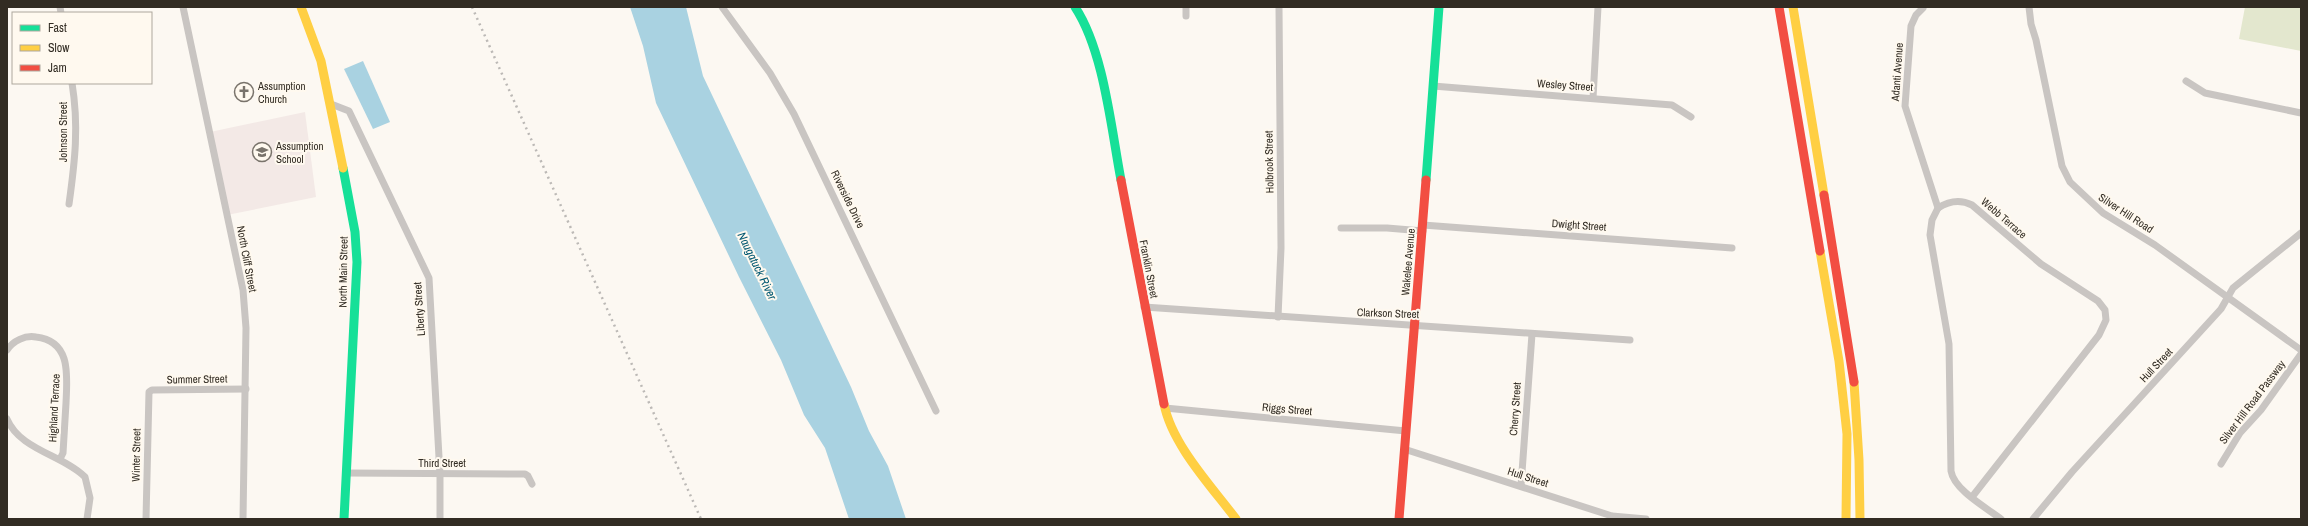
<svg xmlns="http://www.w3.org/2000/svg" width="2308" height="526" viewBox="0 0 2308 526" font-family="'Archivo Narrow',sans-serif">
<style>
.education{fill:#f3e9e6}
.green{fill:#e3e7ce}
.water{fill:#a9d2e1}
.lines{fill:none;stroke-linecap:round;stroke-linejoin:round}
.street{stroke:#c9c5c2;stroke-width:7}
.fast{stroke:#16e098;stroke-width:9}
.slow{stroke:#ffcf43;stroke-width:9}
.jam{stroke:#f24e42;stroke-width:9}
.rail{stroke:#bcb9b6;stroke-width:2.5;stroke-dasharray:2 4;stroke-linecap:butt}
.labels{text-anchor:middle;stroke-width:4;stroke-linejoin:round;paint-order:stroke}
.street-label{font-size:11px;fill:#322c23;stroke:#fff9ef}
.poi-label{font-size:11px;fill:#322c23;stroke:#fff9ef;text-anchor:start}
.water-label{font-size:12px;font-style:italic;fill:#015770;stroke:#fff9ef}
</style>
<rect width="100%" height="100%" fill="#fcf8f2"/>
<polygon class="education" points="305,112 316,197 227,215 210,132"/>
<polygon class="green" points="2245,7 2301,7 2301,51 2239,39"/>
<g class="water">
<polygon points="630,7 686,7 703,76 851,387 869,431 888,466 906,519 849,519 825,448 804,415 781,360 739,277 656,103 643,46"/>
<polygon points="363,61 390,122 373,129 344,69"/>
</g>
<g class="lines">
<g class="street">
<polyline points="60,7 61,13"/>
<polyline points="183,7 243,290 246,328 243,519"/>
<polyline points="722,7 770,73 794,114 936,411"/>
<polyline points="2029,7 2031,24 2036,40 2062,166 2070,182 2103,213 2155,245 2301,350"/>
<polyline points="1923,8 1916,15 1911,26 1905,106 1938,208"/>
<polyline points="1186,16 1186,7"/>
<polyline points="2186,81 2205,93 2301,113"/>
<polyline points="1433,86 1672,105 1691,117"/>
<polyline points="1593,98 1598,7"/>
<polyline points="331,104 349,111 429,278 440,475 440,519"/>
<path d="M69,204c6,-43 10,-78 3,-121"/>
<polyline points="1423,225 1732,248"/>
<polyline points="1341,228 1387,228 1423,231"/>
<polyline points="1144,307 1630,340"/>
<polyline points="1278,317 1281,248 1279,7"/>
<path d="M7,350c6,-9 18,-15 29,-13 36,4 31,40 30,66 -1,17 -2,33 -3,50l-3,6"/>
<polyline points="1165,408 1406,431"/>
<path d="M7,419c13,31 56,36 78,58l5,21 -3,21"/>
<polyline points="1404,449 1612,516 1646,519"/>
<polyline points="2221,464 2240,433 2261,410 2301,354"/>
<polyline points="346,473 525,474 528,476 532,484"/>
<polyline points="1521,486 1532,334"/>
<path d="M1972,497l127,-162 7,-15 -1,-10 -7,-9 -57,-37 -69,-59c-12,-6 -23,-4 -34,3l-6,12 -2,15 19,109 2,127c3,19 36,37 50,48"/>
<polyline points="146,519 149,392 152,390 246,389"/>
<polyline points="2033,519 2072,472 2221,309 2233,288 2301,233"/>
</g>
<g class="fast">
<path d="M1075,7c29,44 36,121 46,173"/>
<polyline points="343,168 355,232 357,262 344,519"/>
<polyline points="1426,180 1439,7"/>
</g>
<g class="slow">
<polyline points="301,7 321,61 343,168"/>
<polyline points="1793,7 1824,195"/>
<polyline points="1820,251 1839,361 1847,434 1846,519"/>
<polyline points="1854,382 1859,460 1860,519"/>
<path d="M1164,404c8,41 48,83 72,115"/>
</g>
<g class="jam">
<polyline points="1779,7 1820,251"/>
<polyline points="1121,180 1164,404"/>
<polyline points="1824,195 1854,382"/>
<polyline points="1399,519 1426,180"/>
</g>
<polyline class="rail" points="472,7 701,519"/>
</g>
<defs>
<g id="church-ring" transform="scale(1)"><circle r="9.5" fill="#fff9ef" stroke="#79736b" stroke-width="1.5"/><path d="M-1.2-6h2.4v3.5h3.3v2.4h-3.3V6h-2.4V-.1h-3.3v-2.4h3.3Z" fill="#79736b"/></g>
<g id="school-ring" transform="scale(1)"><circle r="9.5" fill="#fff9ef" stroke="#79736b" stroke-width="1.5"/><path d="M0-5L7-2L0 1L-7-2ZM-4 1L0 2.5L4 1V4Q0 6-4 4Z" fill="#79736b"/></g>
</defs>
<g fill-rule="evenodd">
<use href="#church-ring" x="244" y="92"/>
<use href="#school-ring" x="262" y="152"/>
</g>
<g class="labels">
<g class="street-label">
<text transform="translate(1897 72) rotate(-86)" y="4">Adanti Avenue</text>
<text transform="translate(1565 85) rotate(4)" y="4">Wesley Street</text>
<text transform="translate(63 132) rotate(-90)" y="4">Johnson Street</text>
<text transform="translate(1269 162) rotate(-91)" y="4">Holbrook Street</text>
<text transform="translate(848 199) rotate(64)" y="4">Riverside Drive</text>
<text transform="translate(2126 213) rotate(33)" y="4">Silver Hill Road</text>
<text transform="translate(2004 218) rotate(41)" y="4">Webb Terrace</text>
<text transform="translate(1579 225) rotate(4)" y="4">Dwight Street</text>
<text transform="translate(247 259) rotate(79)" y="4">North Cliff Street</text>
<text transform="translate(1408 262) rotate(-85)" y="4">Wakelee Avenue</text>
<text transform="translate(1149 269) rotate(79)" y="4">Franklin Street</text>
<text transform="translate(343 272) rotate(-89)" y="4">North Main Street</text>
<text transform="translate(419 309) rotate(-94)" y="4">Liberty Street</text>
<text transform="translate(1388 313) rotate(2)" y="4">Clarkson Street</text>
<text transform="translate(2156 365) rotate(-47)" y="4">Hull Street</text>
<text transform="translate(197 379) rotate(-1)" y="4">Summer Street</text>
<text transform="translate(2252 402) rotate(-53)" y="4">Silver Hill Road Passway</text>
<text transform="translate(54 408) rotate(-87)" y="4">Highland Terrace</text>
<text transform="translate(1287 409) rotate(5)" y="4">Riggs Street</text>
<text transform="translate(1515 409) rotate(-86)" y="4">Cherry Street</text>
<text transform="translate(136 455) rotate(-89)" y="4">Winter Street</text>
<text x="442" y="467">Third Street</text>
<text transform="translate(1528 477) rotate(18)" y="4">Hull Street</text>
</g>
<g class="poi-label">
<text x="258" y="90">Assumption<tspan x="258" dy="13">Church</tspan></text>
<text x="276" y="150">Assumption<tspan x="276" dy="13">School</tspan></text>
</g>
<g class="water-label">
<text transform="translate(757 266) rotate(64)" y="4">Naugatuck River</text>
</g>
</g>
<rect width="2308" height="526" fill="none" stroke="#322c23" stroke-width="16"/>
<rect x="12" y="12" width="140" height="72" fill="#fff9ef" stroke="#ada79d"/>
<rect x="20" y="25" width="20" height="6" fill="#16e098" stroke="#ada79d"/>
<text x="48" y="32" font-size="12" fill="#322c23">Fast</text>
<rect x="20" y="45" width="20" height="6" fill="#ffcf43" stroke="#ada79d"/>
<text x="48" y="52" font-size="12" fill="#322c23">Slow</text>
<rect x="20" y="65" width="20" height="6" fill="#f24e42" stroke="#ada79d"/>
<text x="48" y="72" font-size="12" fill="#322c23">Jam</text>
</svg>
